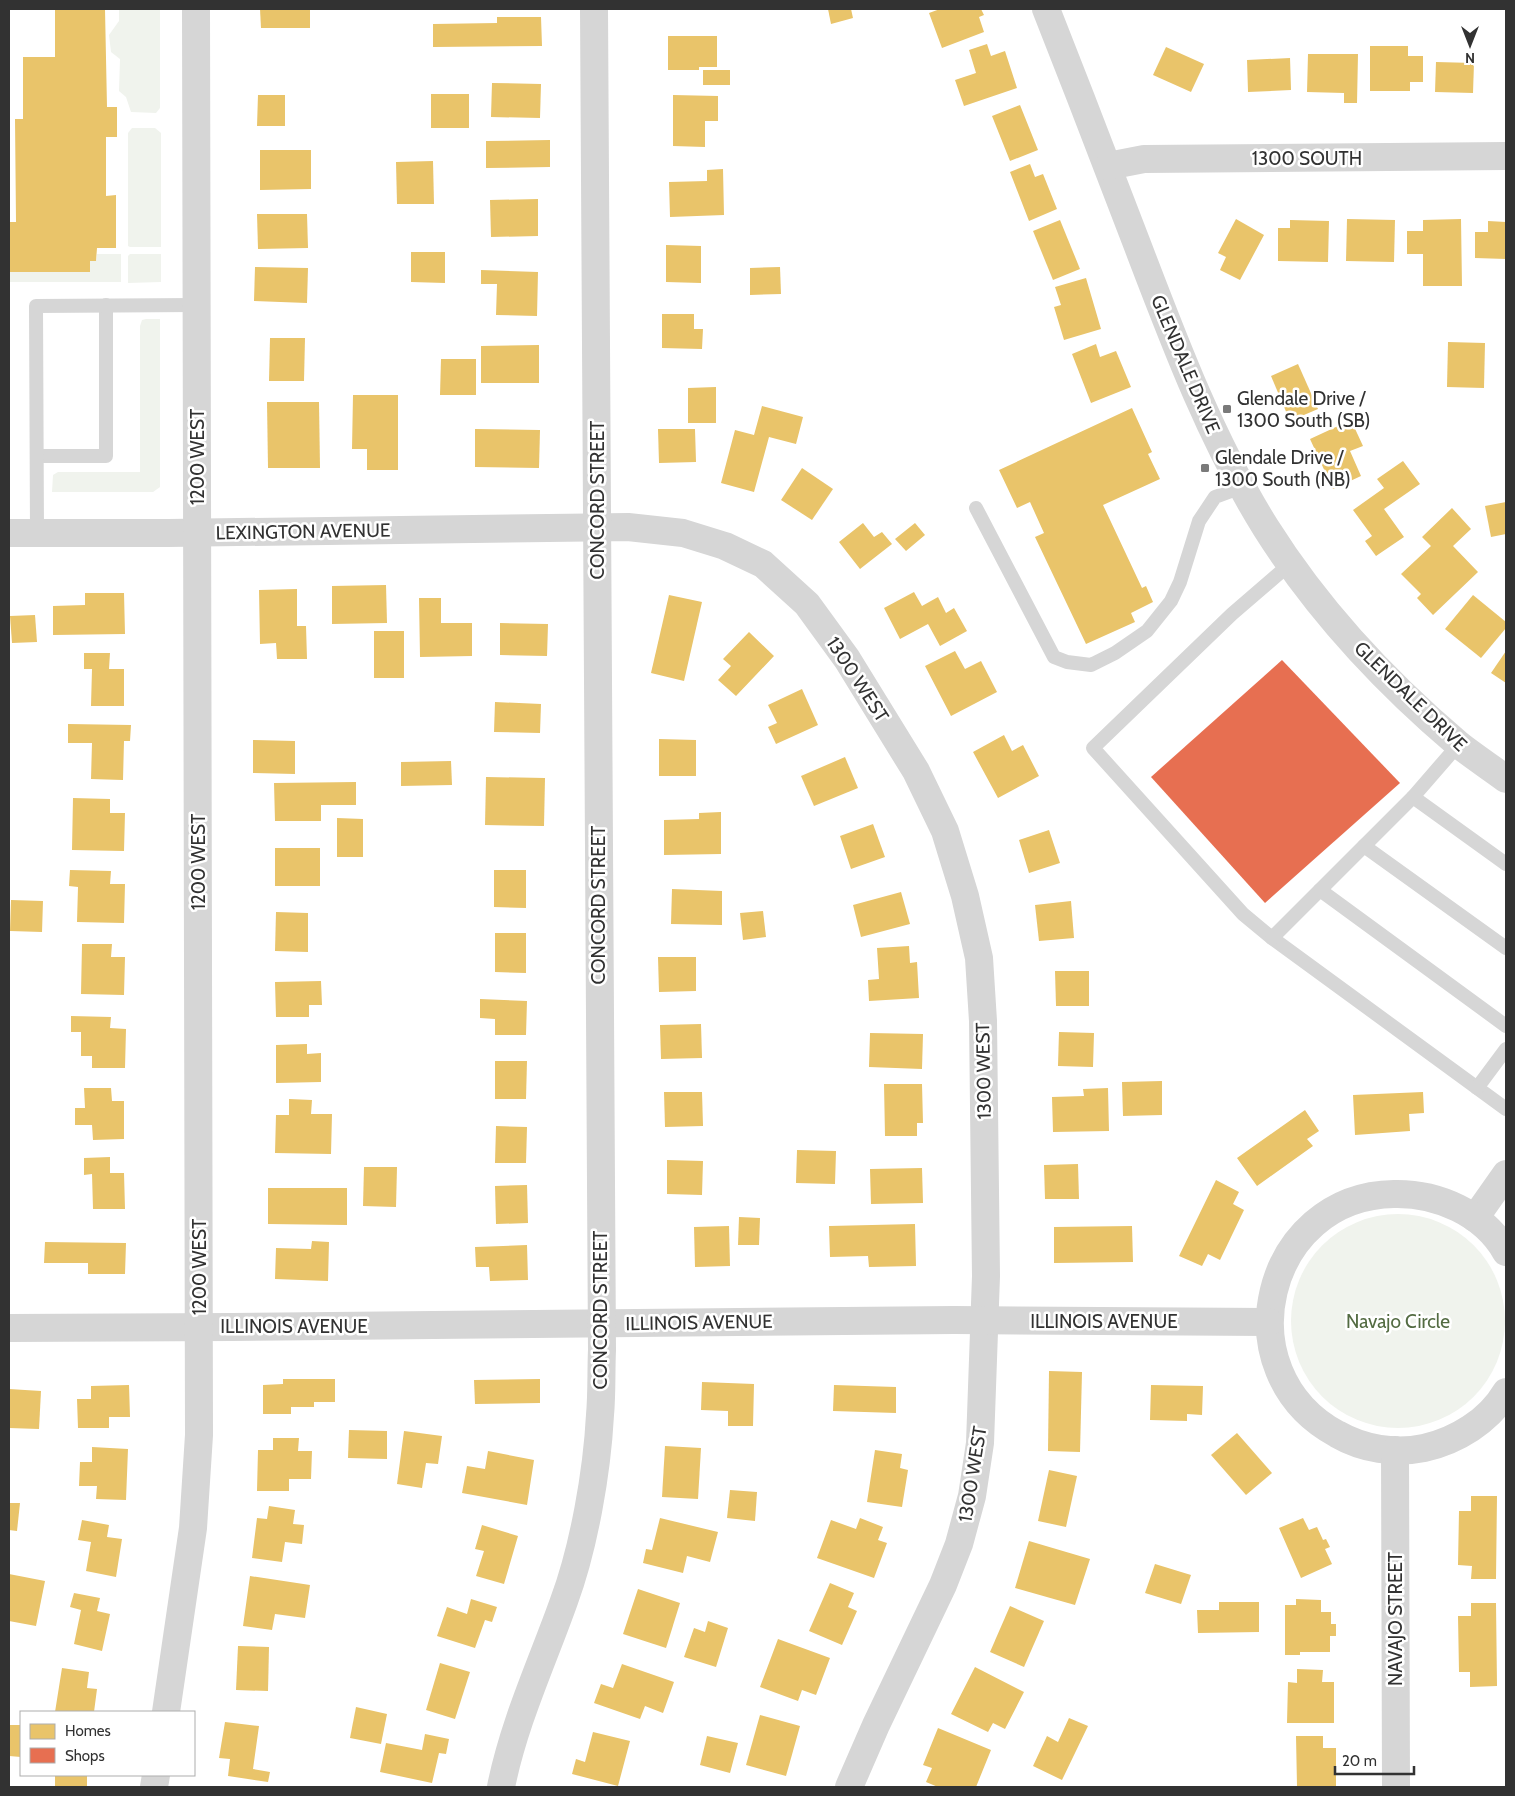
<svg xmlns="http://www.w3.org/2000/svg" width="1515" height="1796" viewBox="0 0 1515 1796" font-family="Cabin,sans-serif">
<style>
.green{fill:#f0f3ed}
.homes{fill:#e9c46a}
.shops{fill:#e76f51}
.lines{fill:none;stroke-linecap:round;stroke-linejoin:round}
.lane{stroke:#d6d6d6;stroke-width:14}
.street{stroke:#d6d6d6;stroke-width:28}
.poi-dot{fill:#7a7a7a;stroke:#fff;stroke-width:2}
.labels{text-anchor:middle;stroke-width:5;stroke-linejoin:round;paint-order:stroke}
.street-label{font-size:19px;fill:#323232;stroke:#fff}
.poi-label{font-size:19px;fill:#323232;stroke:#fff;text-anchor:start}
.park-label{font-size:19px;fill:#536b42;stroke:#fff}
</style>
<rect width="100%" height="100%" fill="#fff"/>
<g class="green">
<polygon points="119,9 160,9 160,108 156,113 131,112 126,97 119,91 120,59 111,52 109,35 119,21"/>
<polygon points="132,128 155,128 161,133 161,247 130,247 128,246 128,133"/>
<polygon points="97,254 121,254 121,282 10,282 10,272 90,272 90,261 96,261"/>
<polygon points="130,254 161,254 161,282 128,283 128,256"/>
<polygon points="146,319 160,319 160,487 153,492 52,492 53,475 58,472 140,472 140,326 142,320"/>
<circle cx="1398" cy="1321" r="107"/>
</g>
<g class="homes">
<polygon points="55,9 105,9 107,107 117,107 117,137 106,137 106,196 116,195 116,248 97,248 96,261 90,261 90,272 9,272 9,222 16,222 15,119 23,119 23,57 55,57"/>
<polygon points="260,9 310,9 310,28 261,28"/>
<polygon points="828,9 851,9 853,18 831,24"/>
<polygon points="940,9 981,9 984,15 979,17 984,32 942,48 929,13"/>
<polygon points="497,17 541,17 542,46 433,47 433,24 497,23"/>
<polygon points="668,36 717,36 717,67 699,67 699,70 668,70"/>
<polygon points="987,44 991,56 1005,51 1017,88 964,106 955,80 976,73 969,50"/>
<polygon points="1370,46 1408,46 1408,56 1423,56 1423,82 1410,82 1410,91 1370,91"/>
<polygon points="1166,47 1204,64 1191,92 1153,75"/>
<polygon points="1308,54 1358,54 1357,103 1344,103 1344,93 1307,92"/>
<polygon points="1290,58 1291,90 1248,92 1247,60"/>
<polygon points="1436,62 1474,63 1473,93 1435,92"/>
<rect x="703" y="70" width="27" height="15"/>
<polygon points="492,83 541,84 540,118 491,117"/>
<rect x="431" y="94" width="38" height="34"/>
<polygon points="258,95 285,95 285,126 257,126"/>
<polygon points="673,95 718,96 718,121 705,121 705,147 673,146"/>
<polygon points="1020,105 1038,150 1010,161 992,116"/>
<polygon points="550,140 550,167 486,168 486,141"/>
<polygon points="260,150 311,150 311,189 260,190"/>
<polygon points="433,161 434,204 397,204 396,162"/>
<polygon points="1030,164 1035,177 1043,174 1057,209 1029,221 1010,172"/>
<polygon points="723,169 724,215 670,217 669,182 707,181 707,170"/>
<polygon points="538,199 538,236 491,237 490,200"/>
<polygon points="257,214 307,214 308,248 258,249"/>
<polygon points="1236,219 1264,235 1240,280 1220,270 1226,257 1218,253"/>
<polygon points="1347,219 1395,220 1394,262 1346,261"/>
<polygon points="1461,219 1462,286 1423,286 1423,254 1407,254 1407,231 1423,231 1423,220"/>
<polygon points="1060,220 1080,269 1053,280 1033,231"/>
<polygon points="1290,220 1329,221 1328,262 1278,261 1278,228 1290,228"/>
<polygon points="1488,221 1506,222 1506,259 1475,258 1475,232 1488,232"/>
<polygon points="666,245 701,246 701,283 666,282"/>
<polygon points="411,252 445,252 445,283 411,282"/>
<polygon points="255,267 308,268 307,303 254,301"/>
<polygon points="780,267 781,294 750,295 750,268"/>
<polygon points="481,270 538,272 537,316 496,315 497,284 481,284"/>
<polygon points="1086,278 1101,329 1064,340 1054,307 1061,305 1055,287"/>
<polygon points="662,314 694,314 694,329 703,329 702,349 662,348"/>
<polygon points="270,338 305,338 304,381 269,381"/>
<polygon points="1448,342 1485,343 1484,388 1447,387"/>
<polygon points="1096,344 1100,357 1116,351 1131,387 1091,403 1072,354"/>
<polygon points="539,345 539,383 481,383 481,346"/>
<polygon points="441,359 476,359 476,395 440,395"/>
<polygon points="1298,364 1318,409 1290,421 1271,376"/>
<polygon points="716,387 716,423 688,423 688,388"/>
<polygon points="353,395 398,395 398,470 367,470 367,449 352,449"/>
<polygon points="267,402 319,402 320,468 268,468"/>
<polygon points="762,406 803,417 796,444 769,437 754,492 721,483 735,430 754,435"/>
<polygon points="1132,408 1152,452 1148,454 1160,479 1103,505 1142,588 1146,586 1153,602 1131,613 1135,622 1086,644 1035,537 1044,533 1030,502 1017,508 999,470"/>
<polygon points="1351,420 1363,446 1350,451 1361,476 1333,489 1310,439"/>
<polygon points="475,429 540,430 539,468 475,467"/>
<polygon points="658,429 695,429 696,462 659,463"/>
<polygon points="1403,461 1420,484 1384,509 1404,537 1376,556 1365,541 1372,536 1353,510 1384,488 1377,479"/>
<polygon points="802,468 833,489 812,520 781,500"/>
<polygon points="1506,502 1506,534 1491,537 1485,506"/>
<polygon points="1452,508 1471,529 1453,546 1478,572 1433,615 1417,598 1421,594 1401,574 1431,546 1422,537"/>
<polygon points="863,523 874,537 882,532 892,544 860,569 839,542"/>
<polygon points="915,523 925,535 906,551 895,539"/>
<polygon points="386,585 387,623 332,624 332,586"/>
<polygon points="297,589 297,626 306,626 307,659 277,659 276,643 260,644 259,590"/>
<polygon points="914,592 922,606 938,597 946,613 954,608 967,631 940,646 928,624 900,639 884,608"/>
<polygon points="85,593 124,593 125,634 53,635 53,606 85,605"/>
<polygon points="669,595 702,602 684,681 651,673"/>
<polygon points="1473,595 1506,622 1506,628 1481,658 1445,629"/>
<polygon points="419,598 441,598 441,623 472,623 472,656 420,657"/>
<polygon points="35,615 37,642 12,643 10,616"/>
<polygon points="500,623 548,624 547,656 500,655"/>
<rect x="374" y="631" width="30" height="47"/>
<polygon points="749,632 774,656 736,696 718,680 731,666 723,659"/>
<polygon points="955,651 965,669 981,661 997,692 951,716 925,666"/>
<polygon points="1506,651 1506,683 1491,673"/>
<polygon points="84,653 110,653 109,669 124,669 124,706 91,706 92,669 84,669"/>
<polygon points="802,689 818,725 776,744 768,727 777,723 768,705"/>
<polygon points="495,702 541,704 540,733 494,732"/>
<polygon points="68,724 131,725 130,741 124,741 123,780 91,779 92,743 68,743"/>
<polygon points="1004,735 1012,751 1023,745 1039,776 998,798 973,752"/>
<polygon points="659,739 696,740 696,776 659,776"/>
<polygon points="253,740 295,741 295,774 253,773"/>
<polygon points="845,757 858,788 814,806 801,776"/>
<polygon points="451,761 452,785 401,786 401,762"/>
<polygon points="486,777 545,778 544,826 485,825"/>
<polygon points="356,782 356,805 321,805 321,821 275,821 274,783"/>
<polygon points="73,798 110,799 110,813 125,813 124,851 72,850"/>
<polygon points="721,812 721,854 664,855 664,820 699,819 699,813"/>
<polygon points="337,818 363,819 363,857 337,857"/>
<polygon points="873,824 885,857 851,869 840,836"/>
<polygon points="1049,830 1060,863 1029,873 1019,840"/>
<rect x="275" y="848" width="45" height="38"/>
<polygon points="70,870 111,871 110,884 125,884 124,923 77,922 78,887 69,886"/>
<polygon points="494,870 526,870 526,908 494,907"/>
<polygon points="672,889 722,891 722,925 671,924"/>
<polygon points="901,892 910,924 861,937 853,905"/>
<polygon points="11,900 43,901 42,932 10,931"/>
<polygon points="1071,901 1074,938 1039,941 1035,905"/>
<polygon points="763,911 766,937 743,940 740,913"/>
<polygon points="276,912 308,913 308,952 275,951"/>
<polygon points="495,933 526,933 526,973 495,972"/>
<polygon points="82,944 112,944 111,957 125,957 124,995 81,994"/>
<polygon points="909,946 910,963 917,962 919,998 869,1001 868,980 879,979 877,948"/>
<polygon points="658,957 696,957 696,991 659,992"/>
<polygon points="1055,971 1089,971 1089,1006 1056,1006"/>
<polygon points="321,981 322,1005 309,1005 309,1017 276,1017 275,982"/>
<polygon points="480,999 527,1001 526,1035 495,1035 495,1019 480,1018"/>
<polygon points="71,1016 111,1017 110,1028 126,1029 125,1068 92,1068 92,1056 81,1056 81,1032 71,1032"/>
<polygon points="701,1024 702,1058 661,1059 660,1025"/>
<polygon points="1059,1032 1094,1033 1093,1067 1058,1066"/>
<polygon points="870,1033 923,1034 922,1069 869,1067"/>
<polygon points="307,1044 307,1054 321,1053 321,1082 276,1083 276,1045"/>
<polygon points="495,1061 527,1061 526,1099 495,1099"/>
<polygon points="1162,1081 1162,1115 1123,1116 1122,1082"/>
<polygon points="884,1084 922,1084 923,1123 917,1123 917,1136 885,1136"/>
<polygon points="84,1088 111,1088 112,1101 124,1101 124,1139 93,1140 92,1125 75,1125 75,1108 85,1108"/>
<polygon points="1108,1088 1109,1131 1053,1132 1052,1097 1084,1096 1083,1089"/>
<polygon points="664,1092 702,1092 703,1126 665,1127"/>
<polygon points="1423,1092 1424,1113 1409,1114 1410,1131 1355,1135 1353,1095"/>
<polygon points="289,1099 312,1100 311,1114 332,1114 331,1154 275,1153 276,1115 289,1115"/>
<polygon points="1305,1110 1319,1131 1307,1139 1313,1146 1257,1186 1237,1158"/>
<polygon points="496,1126 527,1127 526,1163 495,1163"/>
<polygon points="797,1150 836,1151 835,1184 796,1183"/>
<polygon points="110,1157 110,1173 124,1173 125,1209 93,1209 92,1174 84,1175 84,1158"/>
<polygon points="667,1160 703,1161 702,1195 667,1194"/>
<polygon points="1078,1164 1079,1199 1045,1199 1044,1165"/>
<polygon points="364,1167 397,1167 396,1207 363,1206"/>
<polygon points="922,1168 923,1203 871,1204 870,1169"/>
<polygon points="1216,1180 1239,1192 1233,1204 1244,1210 1220,1260 1208,1254 1202,1266 1179,1256"/>
<polygon points="527,1185 528,1223 496,1224 495,1186"/>
<polygon points="268,1188 347,1188 347,1225 268,1224"/>
<polygon points="739,1217 760,1218 759,1245 738,1245"/>
<polygon points="915,1224 916,1266 869,1267 868,1256 830,1257 829,1226"/>
<polygon points="729,1226 730,1266 695,1267 694,1227"/>
<polygon points="1132,1226 1133,1262 1054,1263 1054,1227"/>
<polygon points="312,1241 329,1242 328,1281 275,1279 276,1248 311,1249"/>
<polygon points="45,1242 126,1243 125,1274 88,1274 88,1263 44,1263"/>
<polygon points="527,1245 528,1280 490,1281 489,1267 476,1267 475,1247"/>
<polygon points="1049,1371 1082,1372 1080,1452 1048,1451"/>
<polygon points="283,1379 335,1379 335,1402 314,1402 314,1407 291,1407 291,1414 263,1414 263,1385 283,1384"/>
<polygon points="540,1379 540,1403 475,1404 474,1380"/>
<polygon points="702,1382 754,1384 753,1426 728,1426 728,1411 701,1410"/>
<polygon points="129,1385 130,1417 109,1417 109,1428 78,1428 77,1399 91,1399 91,1386"/>
<polygon points="834,1385 896,1387 896,1413 833,1411"/>
<polygon points="1151,1385 1203,1386 1202,1415 1187,1414 1187,1421 1150,1420"/>
<polygon points="9,1389 41,1391 39,1429 9,1428"/>
<polygon points="349,1430 387,1431 387,1459 348,1458"/>
<polygon points="404,1431 442,1436 438,1464 426,1463 422,1488 397,1484"/>
<polygon points="1237,1433 1272,1473 1246,1495 1211,1455"/>
<polygon points="273,1438 299,1438 298,1451 312,1451 311,1479 289,1479 289,1491 257,1491 258,1450 273,1450"/>
<polygon points="665,1446 701,1448 698,1499 662,1497"/>
<polygon points="92,1447 128,1449 126,1500 96,1499 97,1486 79,1486 80,1462 92,1462"/>
<polygon points="875,1450 902,1454 900,1468 908,1470 902,1507 867,1502"/>
<polygon points="488,1451 534,1460 527,1505 462,1493 467,1466 485,1469"/>
<polygon points="1049,1470 1077,1476 1066,1527 1038,1521"/>
<polygon points="730,1490 757,1492 755,1521 727,1518"/>
<polygon points="1471,1496 1497,1496 1496,1579 1471,1579 1472,1566 1458,1565 1459,1511 1471,1511"/>
<polygon points="9,1503 20,1503 17,1531 9,1530"/>
<polygon points="269,1506 295,1510 293,1524 304,1525 302,1544 285,1542 282,1562 252,1558 257,1518 267,1519"/>
<polygon points="660,1518 718,1532 710,1562 687,1556 683,1573 643,1563 646,1549 652,1550"/>
<polygon points="860,1518 883,1527 878,1540 887,1543 874,1578 817,1558 831,1520 856,1529"/>
<polygon points="1303,1518 1309,1530 1317,1527 1323,1540 1326,1539 1330,1547 1325,1549 1332,1564 1301,1578 1279,1528"/>
<polygon points="82,1520 109,1525 107,1537 122,1539 116,1577 86,1571 91,1542 78,1540"/>
<polygon points="482,1525 518,1536 504,1584 476,1576 484,1551 475,1549"/>
<polygon points="1029,1541 1090,1559 1075,1605 1015,1588"/>
<polygon points="1155,1564 1191,1575 1181,1604 1145,1593"/>
<polygon points="9,1574 45,1581 36,1626 9,1621"/>
<polygon points="250,1576 310,1585 305,1618 275,1614 272,1630 243,1626"/>
<polygon points="830,1583 854,1593 848,1607 857,1611 842,1645 809,1631"/>
<polygon points="638,1589 680,1603 666,1648 623,1634"/>
<polygon points="74,1593 100,1598 97,1611 110,1614 102,1651 74,1644 81,1610 70,1607"/>
<polygon points="471,1599 497,1607 492,1622 485,1620 475,1648 437,1636 447,1607 467,1614"/>
<polygon points="1296,1599 1321,1600 1321,1612 1331,1612 1331,1624 1336,1624 1336,1636 1330,1636 1330,1652 1300,1652 1300,1655 1285,1655 1285,1605 1296,1605"/>
<polygon points="1219,1602 1259,1602 1259,1632 1198,1633 1197,1610 1219,1610"/>
<polygon points="1471,1603 1496,1603 1497,1686 1470,1687 1470,1672 1459,1672 1458,1616 1471,1616"/>
<polygon points="1010,1606 1044,1621 1024,1667 990,1652"/>
<polygon points="708,1621 728,1628 716,1667 684,1657 694,1628 705,1632"/>
<polygon points="778,1639 830,1658 816,1695 802,1690 798,1701 760,1687"/>
<polygon points="238,1646 269,1647 268,1691 236,1690"/>
<polygon points="440,1663 470,1672 455,1719 426,1710"/>
<polygon points="622,1664 674,1682 663,1713 645,1706 640,1719 594,1703 601,1684 613,1688"/>
<polygon points="975,1667 1024,1692 1005,1729 993,1723 988,1732 951,1714"/>
<polygon points="62,1668 89,1672 87,1688 97,1689 94,1712 55,1712"/>
<polygon points="1297,1669 1323,1670 1322,1682 1334,1682 1334,1723 1287,1723 1288,1682 1297,1683"/>
<polygon points="356,1707 387,1714 381,1744 350,1738"/>
<polygon points="760,1715 800,1726 786,1776 746,1765"/>
<polygon points="1069,1718 1088,1726 1062,1780 1033,1766 1047,1736 1058,1742"/>
<polygon points="225,1722 259,1726 253,1769 270,1772 268,1782 228,1776 230,1759 219,1758"/>
<polygon points="9,1725 21,1725 21,1757 9,1756"/>
<polygon points="938,1728 991,1750 976,1787 938,1787 926,1782 932,1768 923,1765"/>
<polygon points="593,1732 630,1741 618,1786 572,1774 576,1759 585,1762"/>
<polygon points="425,1734 449,1739 446,1754 439,1753 432,1783 380,1772 386,1743 422,1750"/>
<polygon points="707,1736 738,1743 730,1773 700,1765"/>
<polygon points="1296,1736 1323,1736 1323,1748 1336,1748 1336,1786 1297,1786"/>
<rect x="55" y="1775" width="32" height="12"/>
</g>
<polygon class="shops" points="1282,660 1400,783 1265,903 1151,777"/>
<g class="lines">
<g class="lane">
<polyline points="37,456 106,456 106,305"/>
<polyline points="976,508 1054,657 1067,662 1091,665 1115,653 1147,631 1171,601 1180,582 1199,521 1215,497 1242,487"/>
<polyline points="37,533 36,306 196,305"/>
<polyline points="1290,564 1232,614 1093,748 1243,914 1272,938 1506,1109"/>
<polyline points="1413,797 1506,864"/>
<polyline points="1364,846 1506,948"/>
<polyline points="1320,890 1506,1026"/>
<polyline points="1272,938 1413,797 1459,744"/>
<polyline points="1477,1088 1506,1049"/>
</g>
<g class="street">
<path d="M1046,9c31,78 61,157 91,235 37,97 74,196 129,284 51,81 119,154 192,216 15,12 32,23 48,35"/>
<polyline points="1108,166 1144,159 1506,156"/>
<polyline points="9,533 168,533 628,527 683,533 725,546 763,564 807,604 847,659 916,771 945,831 965,896 979,958 983,1021 986,1276 980,1443 972,1496 959,1544 943,1585 876,1725 849,1787"/>
<polyline points="1475,1218 1506,1174"/>
<path d="M1506,1252c-22,-39 -69,-59 -112,-58 -130,2 -172,178 -57,240 26,15 58,20 87,14 32,-7 65,-27 82,-56"/>
<polyline points="9,1328 232,1327 954,1320 1269,1322"/>
<polyline points="1395,1450 1396,1787"/>
<polyline points="166,1712 193,1528 199,1435 196,9"/>
<polyline points="154,1787 156,1775"/>
<path d="M501,1787c13,-65 41,-124 63,-186 20,-54 33,-129 36,-186 2,-22 1,-43 2,-65l-8,-1341"/>
</g>
</g>
<g class="poi-dot">
<rect x="1222" y="404" width="10" height="10" rx="2.5"/>
<rect x="1200" y="463" width="10" height="10" rx="2.5"/>
</g>
<g class="labels">
<g class="street-label">
<text x="1307" y="165">1300 SOUTH</text>
<text transform="translate(1186 364) rotate(67)" y="7">GLENDALE DRIVE</text>
<text transform="translate(197 457) rotate(-90)" y="7">1200 WEST</text>
<text transform="translate(597 500) rotate(-90)" y="7">CONCORD STREET</text>
<text transform="translate(303 531) rotate(-1)" y="7">LEXINGTON AVENUE</text>
<text transform="translate(858 679) rotate(57)" y="7">1300 WEST</text>
<text transform="translate(1411 696) rotate(44)" y="7">GLENDALE DRIVE</text>
<text transform="translate(198 862) rotate(-90)" y="7">1200 WEST</text>
<text transform="translate(598 905) rotate(-90)" y="7">CONCORD STREET</text>
<text transform="translate(983 1071) rotate(-91)" y="7">1300 WEST</text>
<text transform="translate(199 1267) rotate(-90)" y="7">1200 WEST</text>
<text transform="translate(600 1310) rotate(-90)" y="7">CONCORD STREET</text>
<text x="1104" y="1328">ILLINOIS AVENUE</text>
<text transform="translate(699 1322) rotate(-1)" y="7">ILLINOIS AVENUE</text>
<text x="294" y="1333">ILLINOIS AVENUE</text>
<text transform="translate(972 1474) rotate(-81)" y="7">1300 WEST</text>
<text transform="translate(1395 1619) rotate(-90)" y="7">NAVAJO STREET</text>
</g>
<g class="poi-label">
<text x="1237" y="405">Glendale Drive /<tspan x="1237" dy="22">1300 South (SB)</tspan></text>
<text x="1215" y="464">Glendale Drive /<tspan x="1215" dy="22">1300 South (NB)</tspan></text>
</g>
<g class="park-label">
<text x="1398" y="1328">Navajo Circle</text>
</g>
</g>
<rect width="1515" height="1796" fill="none" stroke="#323232" stroke-width="20"/>
<rect x="20" y="1711" width="175" height="65" fill="#ffffff" stroke="#adadad"/>
<rect x="30" y="1724" width="25" height="15" fill="#e9c46a" stroke="#adadad"/>
<text x="65" y="1736" font-size="15" fill="#323232">Homes</text>
<rect x="30" y="1748" width="25" height="15" fill="#e76f51" stroke="#adadad"/>
<text x="65" y="1761" font-size="15" fill="#323232">Shops</text>
<g transform="translate(1470 45) rotate(180)" stroke="#ffffff" stroke-width="4" paint-order="stroke">
<path d="M0-4L9 19L0 12L-9 19Z" fill="#323232"/>
<text y="-8" font-size="14" font-weight="bold" text-anchor="middle" fill="#323232">N</text>
</g>
<path d="M1335 1766v8h79v-8" fill="none" stroke="#323232" stroke-width="2.5"/>
<text x="1342" y="1766" font-size="15" fill="#323232" stroke="#ffffff" stroke-width="4" paint-order="stroke">20 m</text>
</svg>
